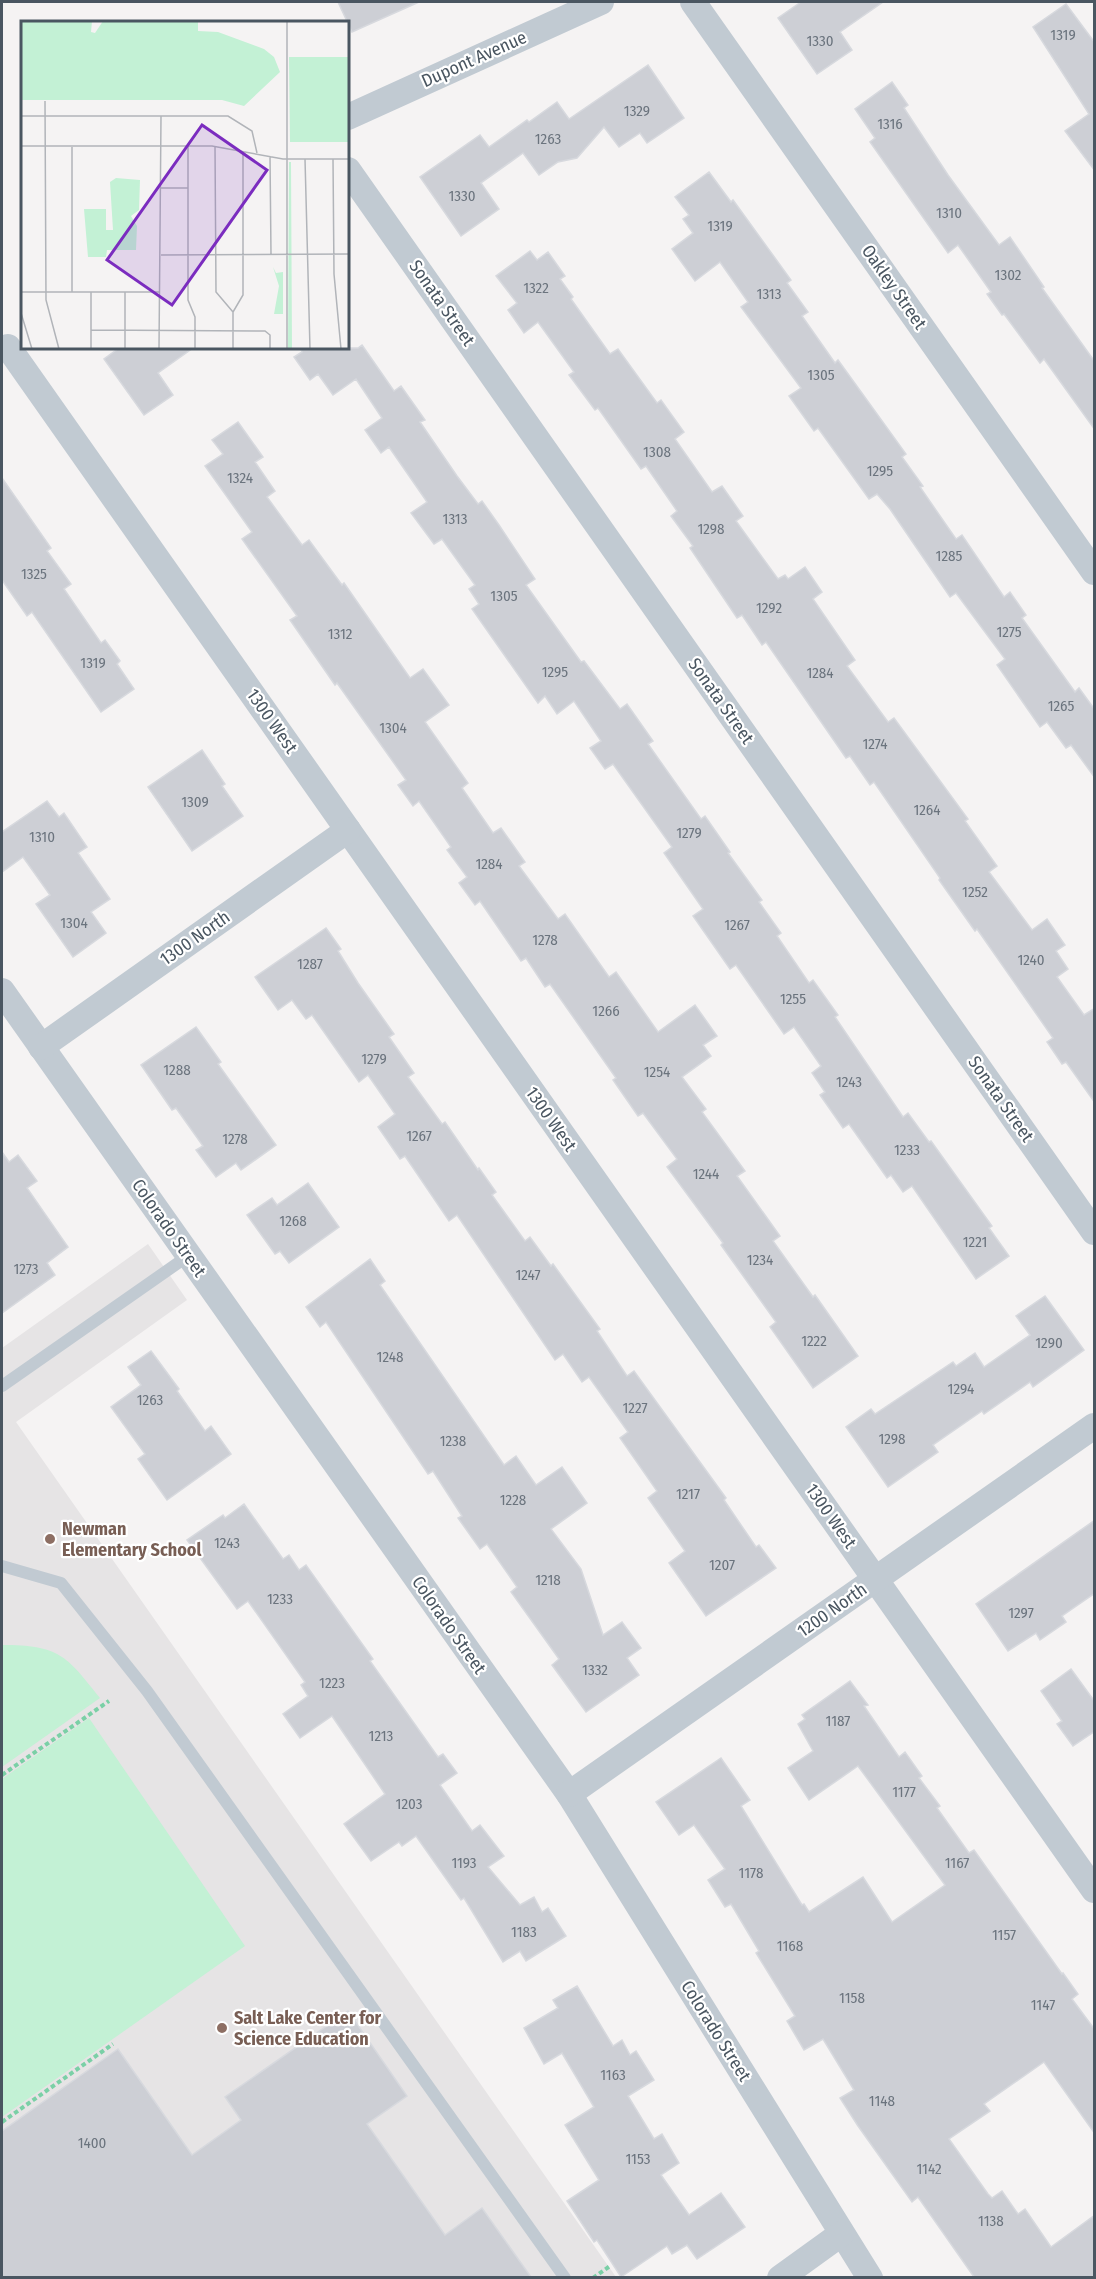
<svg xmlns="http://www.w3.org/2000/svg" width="1096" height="2279" viewBox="0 0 1096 2279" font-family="'Fira Sans Condensed',sans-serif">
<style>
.education{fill:#e6e4e5}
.green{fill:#c3f1d5}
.building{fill:#cdcfd5;stroke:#d7d9de;stroke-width:1.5}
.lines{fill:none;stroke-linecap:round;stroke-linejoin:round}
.path{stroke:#7ad0a6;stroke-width:4;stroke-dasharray:4.5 3;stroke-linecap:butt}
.lane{stroke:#c1cad2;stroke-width:12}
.street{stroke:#c1cad2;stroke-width:26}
.education-dot{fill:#8d6e63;stroke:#fff;stroke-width:2}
.labels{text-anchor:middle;stroke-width:4.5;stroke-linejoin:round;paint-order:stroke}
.number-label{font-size:15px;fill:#6b747e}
.street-label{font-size:18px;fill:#4a5661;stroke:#fff}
.education-label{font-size:18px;font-weight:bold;fill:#785e54;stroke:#fff;text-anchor:start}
.inset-road{fill:none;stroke:#b1b4b9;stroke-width:1.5}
.view{fill:#7b2cbf;fill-opacity:0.15;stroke:#7b2cbf;stroke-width:3}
.inset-edge{fill:none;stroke:#4a5661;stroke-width:3}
</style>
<rect width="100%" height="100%" fill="#f5f3f3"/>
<polygon class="education" points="148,1244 187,1300 16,1422 616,2277 2,2277 2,1348"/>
<g class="green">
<path d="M2,1645c57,0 64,10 98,53l-98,69z"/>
<polygon points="89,1718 245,1946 2,2117 2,1779"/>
</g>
<g class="building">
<polygon points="338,2 419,2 352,32"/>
<polygon points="801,2 883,2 840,32 852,50 817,74 778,18"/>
<polygon points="1066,4 1095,43 1095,171 1065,131 1089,114 1033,27"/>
<polygon points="648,65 684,118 647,143 640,133 619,147 604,127 577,158 558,162 539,175 523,153 481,183 499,209 461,236 420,177 480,135 489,147 527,120 529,122 557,102 569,119"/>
<polygon points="892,82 908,105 904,108 948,175 999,245 1010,237 1044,287 1042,288 1095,362 1095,430 1044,359 1040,363 1004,314 1002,315 987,294 991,292 958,245 948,253 870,142 875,138 855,109"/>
<polygon points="709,172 731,202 733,200 791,280 787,283 808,312 802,316 835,363 838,360 906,454 902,457 923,486 920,487 956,539 962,535 1004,597 1010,592 1026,615 1022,618 1075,692 1079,688 1095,710 1095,778 1071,745 1066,748 1047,722 1040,727 997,665 1005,659 956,593 950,597 890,509 877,494 869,499 818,428 814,431 789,396 801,388 741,307 748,302 720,262 695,281 672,249 693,233 683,219 689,215 675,197"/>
<polygon points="530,251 537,260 548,252 565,276 560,279 573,297 571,299 610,354 618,349 657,403 661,400 684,432 675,439 712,492 722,486 743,516 736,521 778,579 785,575 788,579 805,567 822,592 813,599 855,660 847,666 888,722 894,718 968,819 965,821 997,866 989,872 1032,930 1047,919 1065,945 1056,951 1068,969 1057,977 1084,1015 1095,1008 1095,1103 1066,1062 1062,1064 1047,1042 1053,1038 977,929 975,931 939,880 940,878 874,782 870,785 850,756 846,758 766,642 762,645 742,615 737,618 690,548 693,546 671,516 677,511 646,466 641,469 598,408 595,410 569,375 574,372 538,322 524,333 508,310 517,303 496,276"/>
<polygon points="362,345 394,391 401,386 425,420 420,422 457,476 478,504 482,501 499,525 535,579 526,585 581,662 584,661 620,709 627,704 653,741 648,744 701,819 705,816 730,852 728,853 762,900 759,902 781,933 777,936 809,983 813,980 838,1015 835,1017 903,1117 908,1113 929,1142 931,1141 992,1226 989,1228 1009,1256 976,1279 912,1186 903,1192 891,1175 887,1178 849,1124 843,1128 820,1095 825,1092 812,1073 821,1066 794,1027 784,1034 736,965 730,969 693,916 703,909 664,853 672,847 613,764 605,769 590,748 601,741 574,701 557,714 545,696 538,703 472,609 479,604 469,589 475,585 442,539 434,544 411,513 427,502 425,499 389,447 381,453 365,430 382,418 356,379 333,395 318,374 310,380 294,357 302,352 300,348 358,348"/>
<polygon points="119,348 193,348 158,373 173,395 144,415 104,359"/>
<polygon points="238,422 263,457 255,462 275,491 267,497 302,545 309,540 342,585 344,583 410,678 423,669 449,705 425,722 468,783 462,788 493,833 501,828 525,862 519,866 558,919 565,914 609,977 616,972 658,1032 695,1005 717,1036 703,1045 711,1056 682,1077 706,1109 702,1112 745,1171 737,1176 780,1236 773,1241 813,1297 815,1295 858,1356 813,1388 770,1327 776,1322 721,1245 723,1243 667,1167 677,1159 643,1113 638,1116 613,1080 616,1078 550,984 545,987 526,958 521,961 480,901 475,905 459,883 467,877 447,850 451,847 419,801 413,806 398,785 406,780 337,683 335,685 290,620 297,616 242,539 252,532 205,466 223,454 212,440"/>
<polygon points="2,478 51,548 47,551 71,584 64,589 101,643 105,640 120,661 117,664 134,689 101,712 32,612 27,616 2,580"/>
<polygon points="202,750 225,784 222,786 243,816 192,851 148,787"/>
<polygon points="47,801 59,817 64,813 87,847 78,853 110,899 91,912 106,933 73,957 36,904 50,895 23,857 2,872 2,832"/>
<polygon points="326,928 341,949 338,951 358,983 394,1034 389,1037 414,1073 408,1077 442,1124 445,1122 478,1170 479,1168 496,1192 492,1195 525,1241 530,1237 551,1266 553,1264 600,1329 597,1331 627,1376 634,1371 726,1498 724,1500 756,1547 759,1545 776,1568 706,1616 669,1563 685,1551 648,1498 657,1491 620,1438 628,1432 589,1377 582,1382 563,1354 555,1360 457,1215 449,1221 405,1156 400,1159 378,1127 395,1114 368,1075 359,1082 312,1015 306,1019 292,1000 278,1010 255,977"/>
<polygon points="196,1027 221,1062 218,1064 276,1145 241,1170 236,1163 216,1177 196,1150 203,1146 176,1108 172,1110 141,1065"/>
<polygon points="2,1152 9,1162 18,1155 37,1181 27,1188 68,1247 47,1263 55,1275 2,1313"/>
<polygon points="308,1183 339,1227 289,1263 280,1251 275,1254 247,1215 272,1198 277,1205"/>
<polygon points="370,1259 385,1281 380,1285 504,1465 516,1456 536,1485 562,1467 587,1503 551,1529 581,1569 603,1635 622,1622 641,1648 627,1658 639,1675 586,1712 552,1665 559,1659 511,1592 517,1587 487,1544 480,1549 458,1518 462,1516 433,1471 428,1474 326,1322 320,1327 306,1307"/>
<polygon points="1045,1296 1084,1350 1033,1387 1030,1382 984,1414 982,1411 933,1445 938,1452 888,1487 846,1427 871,1409 875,1414 953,1362 956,1366 975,1353 984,1367 1030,1335 1016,1316"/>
<polygon points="151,1351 179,1389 177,1391 205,1431 211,1426 231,1454 167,1500 138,1459 145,1454 111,1407 141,1385 128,1367"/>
<polygon points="244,1504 283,1559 289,1555 299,1570 306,1565 373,1659 370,1661 438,1757 443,1754 457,1773 440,1785 472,1831 480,1825 504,1856 488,1867 520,1905 534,1897 542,1912 548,1908 566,1936 526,1961 520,1951 503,1962 464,1898 461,1900 416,1836 402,1846 399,1842 371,1861 344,1824 385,1794 332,1716 300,1738 283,1714 308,1696 301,1685 305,1682 248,1601 237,1609 187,1540 223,1515 225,1518"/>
<polygon points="1095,1520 1095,1593 1062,1616 1066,1622 1040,1640 1036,1633 1008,1651 976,1604"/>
<polygon points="1071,1669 1095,1702 1095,1731 1073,1746 1057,1724 1062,1721 1041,1691"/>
<polygon points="850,1681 868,1705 864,1706 899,1757 905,1752 922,1776 919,1778 940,1806 937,1808 969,1853 974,1850 1062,1974 1063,1973 1078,1994 1072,1999 1095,2030 1095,2134 1044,2062 984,2104 990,2111 949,2139 988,2194 992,2198 1002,2191 1018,2214 1025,2209 1051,2247 1095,2215 1095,2277 974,2277 918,2197 912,2202 858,2126 840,2098 854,2090 823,2039 804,2050 787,2021 795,2016 756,1953 759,1951 731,1904 725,1907 708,1880 725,1869 694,1825 679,1835 656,1802 721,1758 750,1800 741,1806 802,1905 804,1904 809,1912 863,1877 892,1922 945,1885 858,1766 809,1800 788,1768 813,1751 798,1724 805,1719 802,1715"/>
<polygon points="577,1986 613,2046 622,2040 630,2055 636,2051 654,2080 628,2096 654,2139 662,2134 679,2163 661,2175 689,2215 721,2193 745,2227 697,2259 687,2245 672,2254 667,2246 621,2277 597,2240 594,2242 567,2201 599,2180 565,2125 594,2107 562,2053 544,2064 524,2028 558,2008 553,2000"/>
<polygon points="348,2011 407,2096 367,2124 445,2235 482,2208 531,2277 2,2277 2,2131 118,2049 192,2155 241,2120 225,2097"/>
</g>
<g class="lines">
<g class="path">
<polyline points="2,1775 109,1701"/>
<polyline points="2,2122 113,2044"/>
<polyline points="593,2278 610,2266"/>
</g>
<g class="lane">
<polyline points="2,1386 188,1256"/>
<polyline points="2,1566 61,1583 147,1691 565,2278"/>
</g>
<g class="street">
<polyline points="693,2 1094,572"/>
<polyline points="348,117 601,2"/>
<polyline points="348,170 1094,1232"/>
<polyline points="8,347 1094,1890"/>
<polyline points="2,991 569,1794 870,2278"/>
<polyline points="41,1047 348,830"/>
<polyline points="569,1794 1094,1426"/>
<polyline points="780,2278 841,2234"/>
</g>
</g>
<g class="education-dot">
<circle cx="50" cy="1539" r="6"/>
<circle cx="222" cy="2028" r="6"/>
</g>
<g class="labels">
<g class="number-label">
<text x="1063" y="40">1319</text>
<text x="820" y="46">1330</text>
<text x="637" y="116">1329</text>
<text x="890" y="129">1316</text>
<text x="548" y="144">1263</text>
<text x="462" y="201">1330</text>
<text x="949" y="218">1310</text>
<text x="720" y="231">1319</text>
<text x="1008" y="280">1302</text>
<text x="536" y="293">1322</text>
<text x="769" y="299">1313</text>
<text x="821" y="380">1305</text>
<text x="657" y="457">1308</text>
<text x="880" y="476">1295</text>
<text x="240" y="483">1324</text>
<text x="455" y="524">1313</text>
<text x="711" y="534">1298</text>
<text x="949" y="561">1285</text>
<text x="34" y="579">1325</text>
<text x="504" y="601">1305</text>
<text x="769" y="613">1292</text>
<text x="1009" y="637">1275</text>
<text x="340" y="639">1312</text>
<text x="93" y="668">1319</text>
<text x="555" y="677">1295</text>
<text x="820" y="678">1284</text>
<text x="1061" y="711">1265</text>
<text x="393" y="733">1304</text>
<text x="875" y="749">1274</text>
<text x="195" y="807">1309</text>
<text x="927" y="815">1264</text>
<text x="689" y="838">1279</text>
<text x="42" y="842">1310</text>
<text x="489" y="869">1284</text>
<text x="975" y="897">1252</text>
<text x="74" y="928">1304</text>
<text x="737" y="930">1267</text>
<text x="545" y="945">1278</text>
<text x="1031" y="965">1240</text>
<text x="310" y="969">1287</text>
<text x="793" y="1004">1255</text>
<text x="606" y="1016">1266</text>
<text x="374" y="1064">1279</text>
<text x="177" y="1075">1288</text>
<text x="657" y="1077">1254</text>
<text x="849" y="1087">1243</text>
<text x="419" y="1141">1267</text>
<text x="235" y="1144">1278</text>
<text x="907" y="1155">1233</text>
<text x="706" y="1179">1244</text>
<text x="293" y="1226">1268</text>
<text x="975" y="1247">1221</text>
<text x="760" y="1265">1234</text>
<text x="26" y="1274">1273</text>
<text x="528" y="1280">1247</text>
<text x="814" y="1346">1222</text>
<text x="1049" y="1348">1290</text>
<text x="390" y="1362">1248</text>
<text x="961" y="1394">1294</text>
<text x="150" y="1405">1263</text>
<text x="635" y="1413">1227</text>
<text x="892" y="1444">1298</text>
<text x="453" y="1446">1238</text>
<text x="688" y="1499">1217</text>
<text x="513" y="1505">1228</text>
<text x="227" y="1548">1243</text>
<text x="722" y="1570">1207</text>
<text x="548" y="1585">1218</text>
<text x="280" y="1604">1233</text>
<text x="1021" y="1618">1297</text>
<text x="595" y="1675">1332</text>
<text x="332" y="1688">1223</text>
<text x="838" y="1726">1187</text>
<text x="381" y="1741">1213</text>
<text x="904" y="1797">1177</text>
<text x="409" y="1809">1203</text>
<text x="464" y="1868">1193</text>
<text x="957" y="1868">1167</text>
<text x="751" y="1878">1178</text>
<text x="524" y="1937">1183</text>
<text x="1004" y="1940">1157</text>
<text x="790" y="1951">1168</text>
<text x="852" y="2003">1158</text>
<text x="1043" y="2010">1147</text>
<text x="613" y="2080">1163</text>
<text x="882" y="2106">1148</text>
<text x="92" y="2148">1400</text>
<text x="638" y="2164">1153</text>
<text x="929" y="2174">1142</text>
<text x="991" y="2226">1138</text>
</g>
<g class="street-label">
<text transform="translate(474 59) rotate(-24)" y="6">Dupont Avenue</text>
<text transform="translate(894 287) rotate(55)" y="6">Oakley Street</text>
<text transform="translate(442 303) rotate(55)" y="6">Sonata Street</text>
<text transform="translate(721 701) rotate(55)" y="6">Sonata Street</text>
<text transform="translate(272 721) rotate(55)" y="6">1300 West</text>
<text transform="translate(195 938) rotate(-35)" y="6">1300 North</text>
<text transform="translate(1001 1099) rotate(55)" y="6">Sonata Street</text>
<text transform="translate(551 1119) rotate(55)" y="6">1300 West</text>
<text transform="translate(169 1228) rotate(55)" y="6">Colorado Street</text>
<text transform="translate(831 1516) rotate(55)" y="6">1300 West</text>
<text transform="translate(832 1610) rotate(-35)" y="6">1200 North</text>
<text transform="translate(449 1625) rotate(55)" y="6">Colorado Street</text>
<text transform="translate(716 2031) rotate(58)" y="6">Colorado Street</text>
</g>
<g class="education-label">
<text x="62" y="1535">Newman<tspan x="62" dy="21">Elementary School</tspan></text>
<text x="234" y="2024">Salt Lake Center for<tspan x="234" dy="21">Science Education</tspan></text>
</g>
</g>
<g transform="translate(21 21)">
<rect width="328" height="328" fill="#f5f3f3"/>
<path d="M0,0h71l-1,11 4,1 8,-12h95v10l20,1 46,17 10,8 6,15 -36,34 -22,-6h-201zM268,36h60v85h-59zM268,141h2l1,187h-4zM95,157l24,2 -1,30 -8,6 6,10 -1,24h-29l-1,7h-18l-4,-48h22v21h7l-3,-48zM252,246l3,6 7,-1v42h-9l5,-28z" fill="#c3f1d5"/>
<path class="inset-road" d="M24,80l1,199 13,49M0,95h207l24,15 5,22M0,125h191l71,13h67M167,125v154l7,17v32M194,125l1,146 17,20M51,126v145M249,135l1,99M284,138l5,190M312,138l1,115 7,75M140,167h27M140,234l189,-1M0,271h138M70,271v57M104,271v57M0,292l11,36M70,309l174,1 5,4v14M138,328l2,-233M212,328v-37l10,-17v-144M266,328v-328"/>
<path class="view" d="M181,104l65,45 -95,135 -65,-45z"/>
<rect width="328" height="328" class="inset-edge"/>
</g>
<rect width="1096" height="2279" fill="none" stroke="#4a5661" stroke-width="6"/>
</svg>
